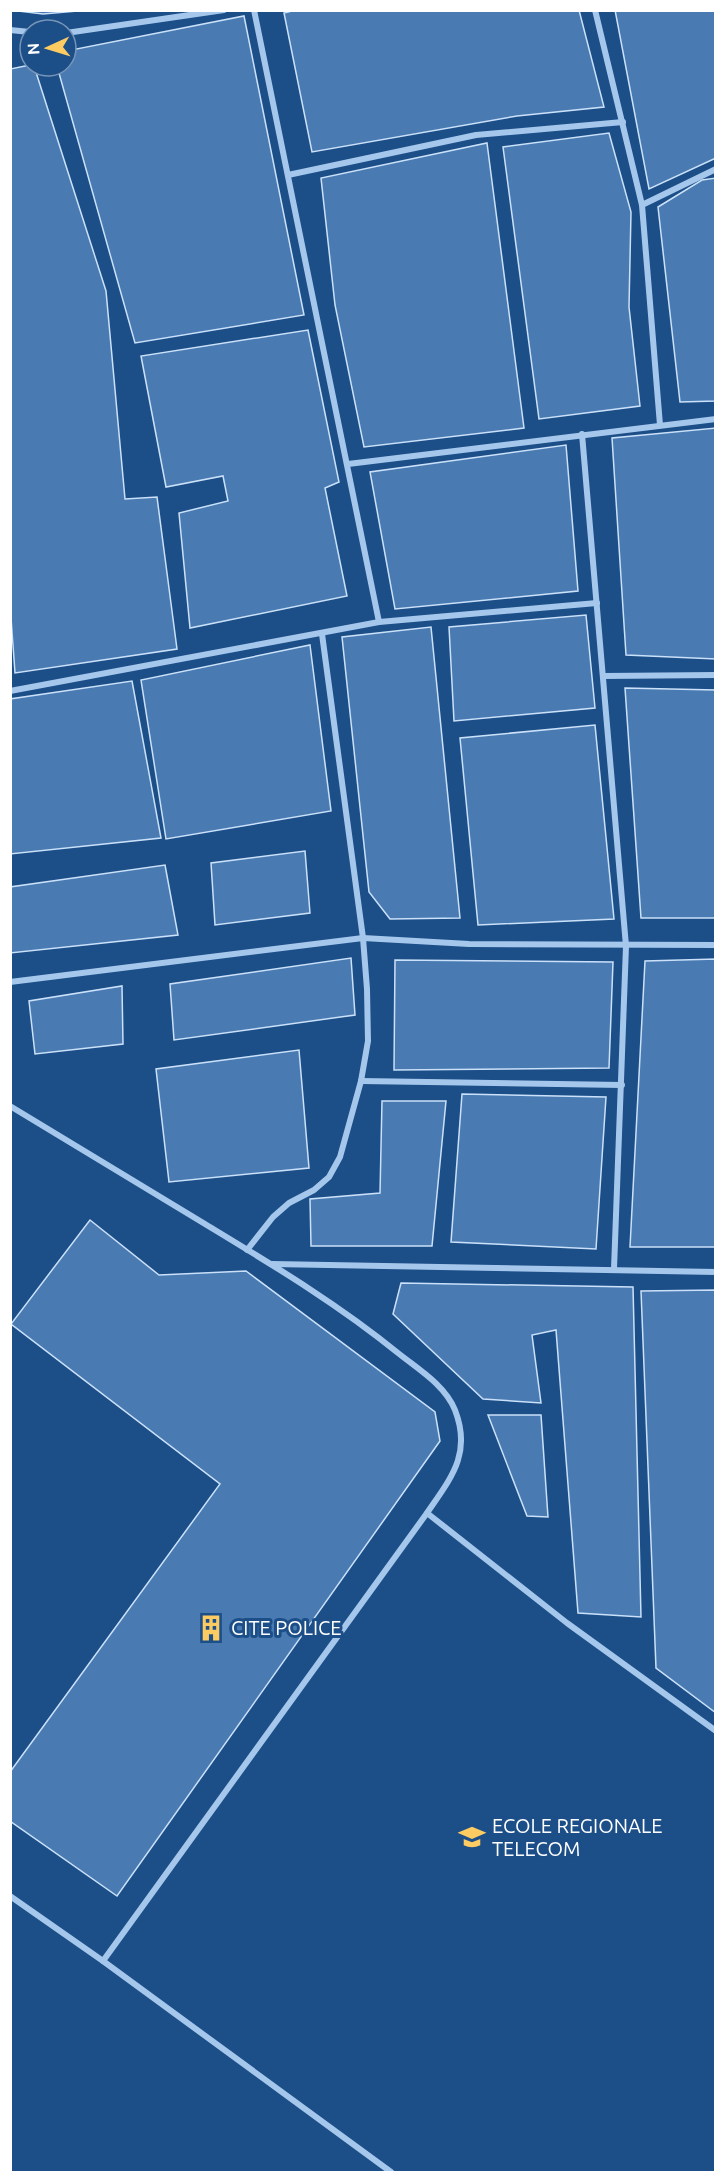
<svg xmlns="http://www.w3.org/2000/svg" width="726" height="2183" viewBox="0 0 726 2183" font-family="Ubuntu,sans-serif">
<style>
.building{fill:#497bb2;stroke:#cbe1f9;stroke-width:1.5}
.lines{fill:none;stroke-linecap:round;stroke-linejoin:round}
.minor{stroke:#a5c7ec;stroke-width:6}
.labels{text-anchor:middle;stroke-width:6;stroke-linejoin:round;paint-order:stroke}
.poi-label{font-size:20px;fill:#fff;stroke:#1c4e88;text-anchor:start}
</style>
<rect width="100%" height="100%" fill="#1c4e88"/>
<g class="building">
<polygon points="10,10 89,10 43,14"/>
<polygon points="296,10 579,10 604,107 517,116 312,152 284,13"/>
<polygon points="615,10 716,10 716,158 649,189"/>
<polygon points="244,16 304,315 135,343 57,66 66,66 66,51"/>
<polygon points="30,65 34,66 106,291 125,499 157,497 177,649 15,673 10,604 10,69"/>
<polygon points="609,133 631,212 629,307 640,406 539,419 503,147"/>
<polygon points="487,143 524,428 364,447 335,305 321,178"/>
<polygon points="716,178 716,401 680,402 658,207 702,180"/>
<polygon points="308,330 339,482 325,488 347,596 190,628 179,513 228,501 223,476 166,487 141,356"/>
<polygon points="716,428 716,659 626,655 612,438"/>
<polygon points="566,445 578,591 395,609 370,472"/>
<polygon points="586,615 595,708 454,721 449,627"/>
<polygon points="431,627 460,918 390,919 369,892 342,637"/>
<polygon points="310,645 331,811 166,839 141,680"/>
<polygon points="132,681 161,838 10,854 10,699"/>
<polygon points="625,688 716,690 716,918 641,918"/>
<polygon points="595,725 614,919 478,925 460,738"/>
<polygon points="305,851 310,913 215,925 211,863"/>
<polygon points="165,865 178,935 10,953 10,887"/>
<polygon points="351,958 355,1015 174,1040 170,984"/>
<polygon points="716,959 716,1247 630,1247 645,961"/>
<polygon points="395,960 613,962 609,1068 394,1070"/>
<polygon points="122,986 123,1044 35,1054 29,1001"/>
<polygon points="299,1050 309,1168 169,1182 156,1069"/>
<polygon points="462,1094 606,1097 596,1249 451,1242"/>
<polygon points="382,1101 446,1101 432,1246 311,1246 310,1199 380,1193"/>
<polygon points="90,1220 159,1275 246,1271 435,1412 440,1441 117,1896 10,1821 10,1772 220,1484 11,1324"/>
<polygon points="401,1283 633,1287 641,1617 578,1613 556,1330 532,1335 541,1403 483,1399 393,1314"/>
<polygon points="716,1290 716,1713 656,1668 641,1291"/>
<polygon points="488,1415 541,1415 548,1517 527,1516"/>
</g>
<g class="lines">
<g class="minor">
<polyline points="254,10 379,622 597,603"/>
<polyline points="595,10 642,205 660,425"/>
<polyline points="10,30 30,32"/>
<polyline points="66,33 224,10"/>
<polyline points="288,175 476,135 623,122"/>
<polyline points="642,205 716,169"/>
<polyline points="582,434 626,946 614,1269"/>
<polyline points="348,464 716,419"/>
<polyline points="603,676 716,675"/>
<polyline points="10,691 379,622"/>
<polyline points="10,982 363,938 469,944 716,945"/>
<polyline points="361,1081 622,1085"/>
<path d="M10,1106c65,40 130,79 195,118 66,40 133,80 193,129 20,16 47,32 57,57 17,44 -4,68 -28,103l-324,448"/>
<polyline points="247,1250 273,1217 289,1203 314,1190 329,1177 340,1157 361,1081 368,1041 367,989 363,938 322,634"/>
<polyline points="272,1264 716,1272"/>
<polyline points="427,1513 567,1623 716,1731"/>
<polyline points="10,1896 103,1961 391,2172"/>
</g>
</g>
<defs>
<g id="building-bare" transform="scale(2.07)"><path d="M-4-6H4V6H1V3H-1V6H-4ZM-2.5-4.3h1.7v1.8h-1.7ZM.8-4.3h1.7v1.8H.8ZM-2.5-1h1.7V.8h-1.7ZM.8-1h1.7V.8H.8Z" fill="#fccc63" stroke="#1c4e88" stroke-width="2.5" paint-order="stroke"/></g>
<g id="school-bare" transform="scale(2.07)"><path d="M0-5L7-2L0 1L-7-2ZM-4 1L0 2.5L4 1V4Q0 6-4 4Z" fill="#fccc63" stroke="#1c4e88" stroke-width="2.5" paint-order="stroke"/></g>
</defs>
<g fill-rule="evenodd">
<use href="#building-bare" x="211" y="1628"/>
<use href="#school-bare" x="472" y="1837"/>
</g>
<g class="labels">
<g class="poi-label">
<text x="231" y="1635">CITE POLICE</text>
<text x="492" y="1833">ECOLE REGIONALE<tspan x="492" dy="23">TELECOM</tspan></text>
</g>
</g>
<rect width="726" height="2183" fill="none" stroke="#ffffff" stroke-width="24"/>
<g transform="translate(48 48) rotate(266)"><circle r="28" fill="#1c4e88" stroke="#7795b8" stroke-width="1.5"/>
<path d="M0-4.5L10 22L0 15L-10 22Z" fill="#fccc63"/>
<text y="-9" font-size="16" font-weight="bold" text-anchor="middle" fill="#ffffff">N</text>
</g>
</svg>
